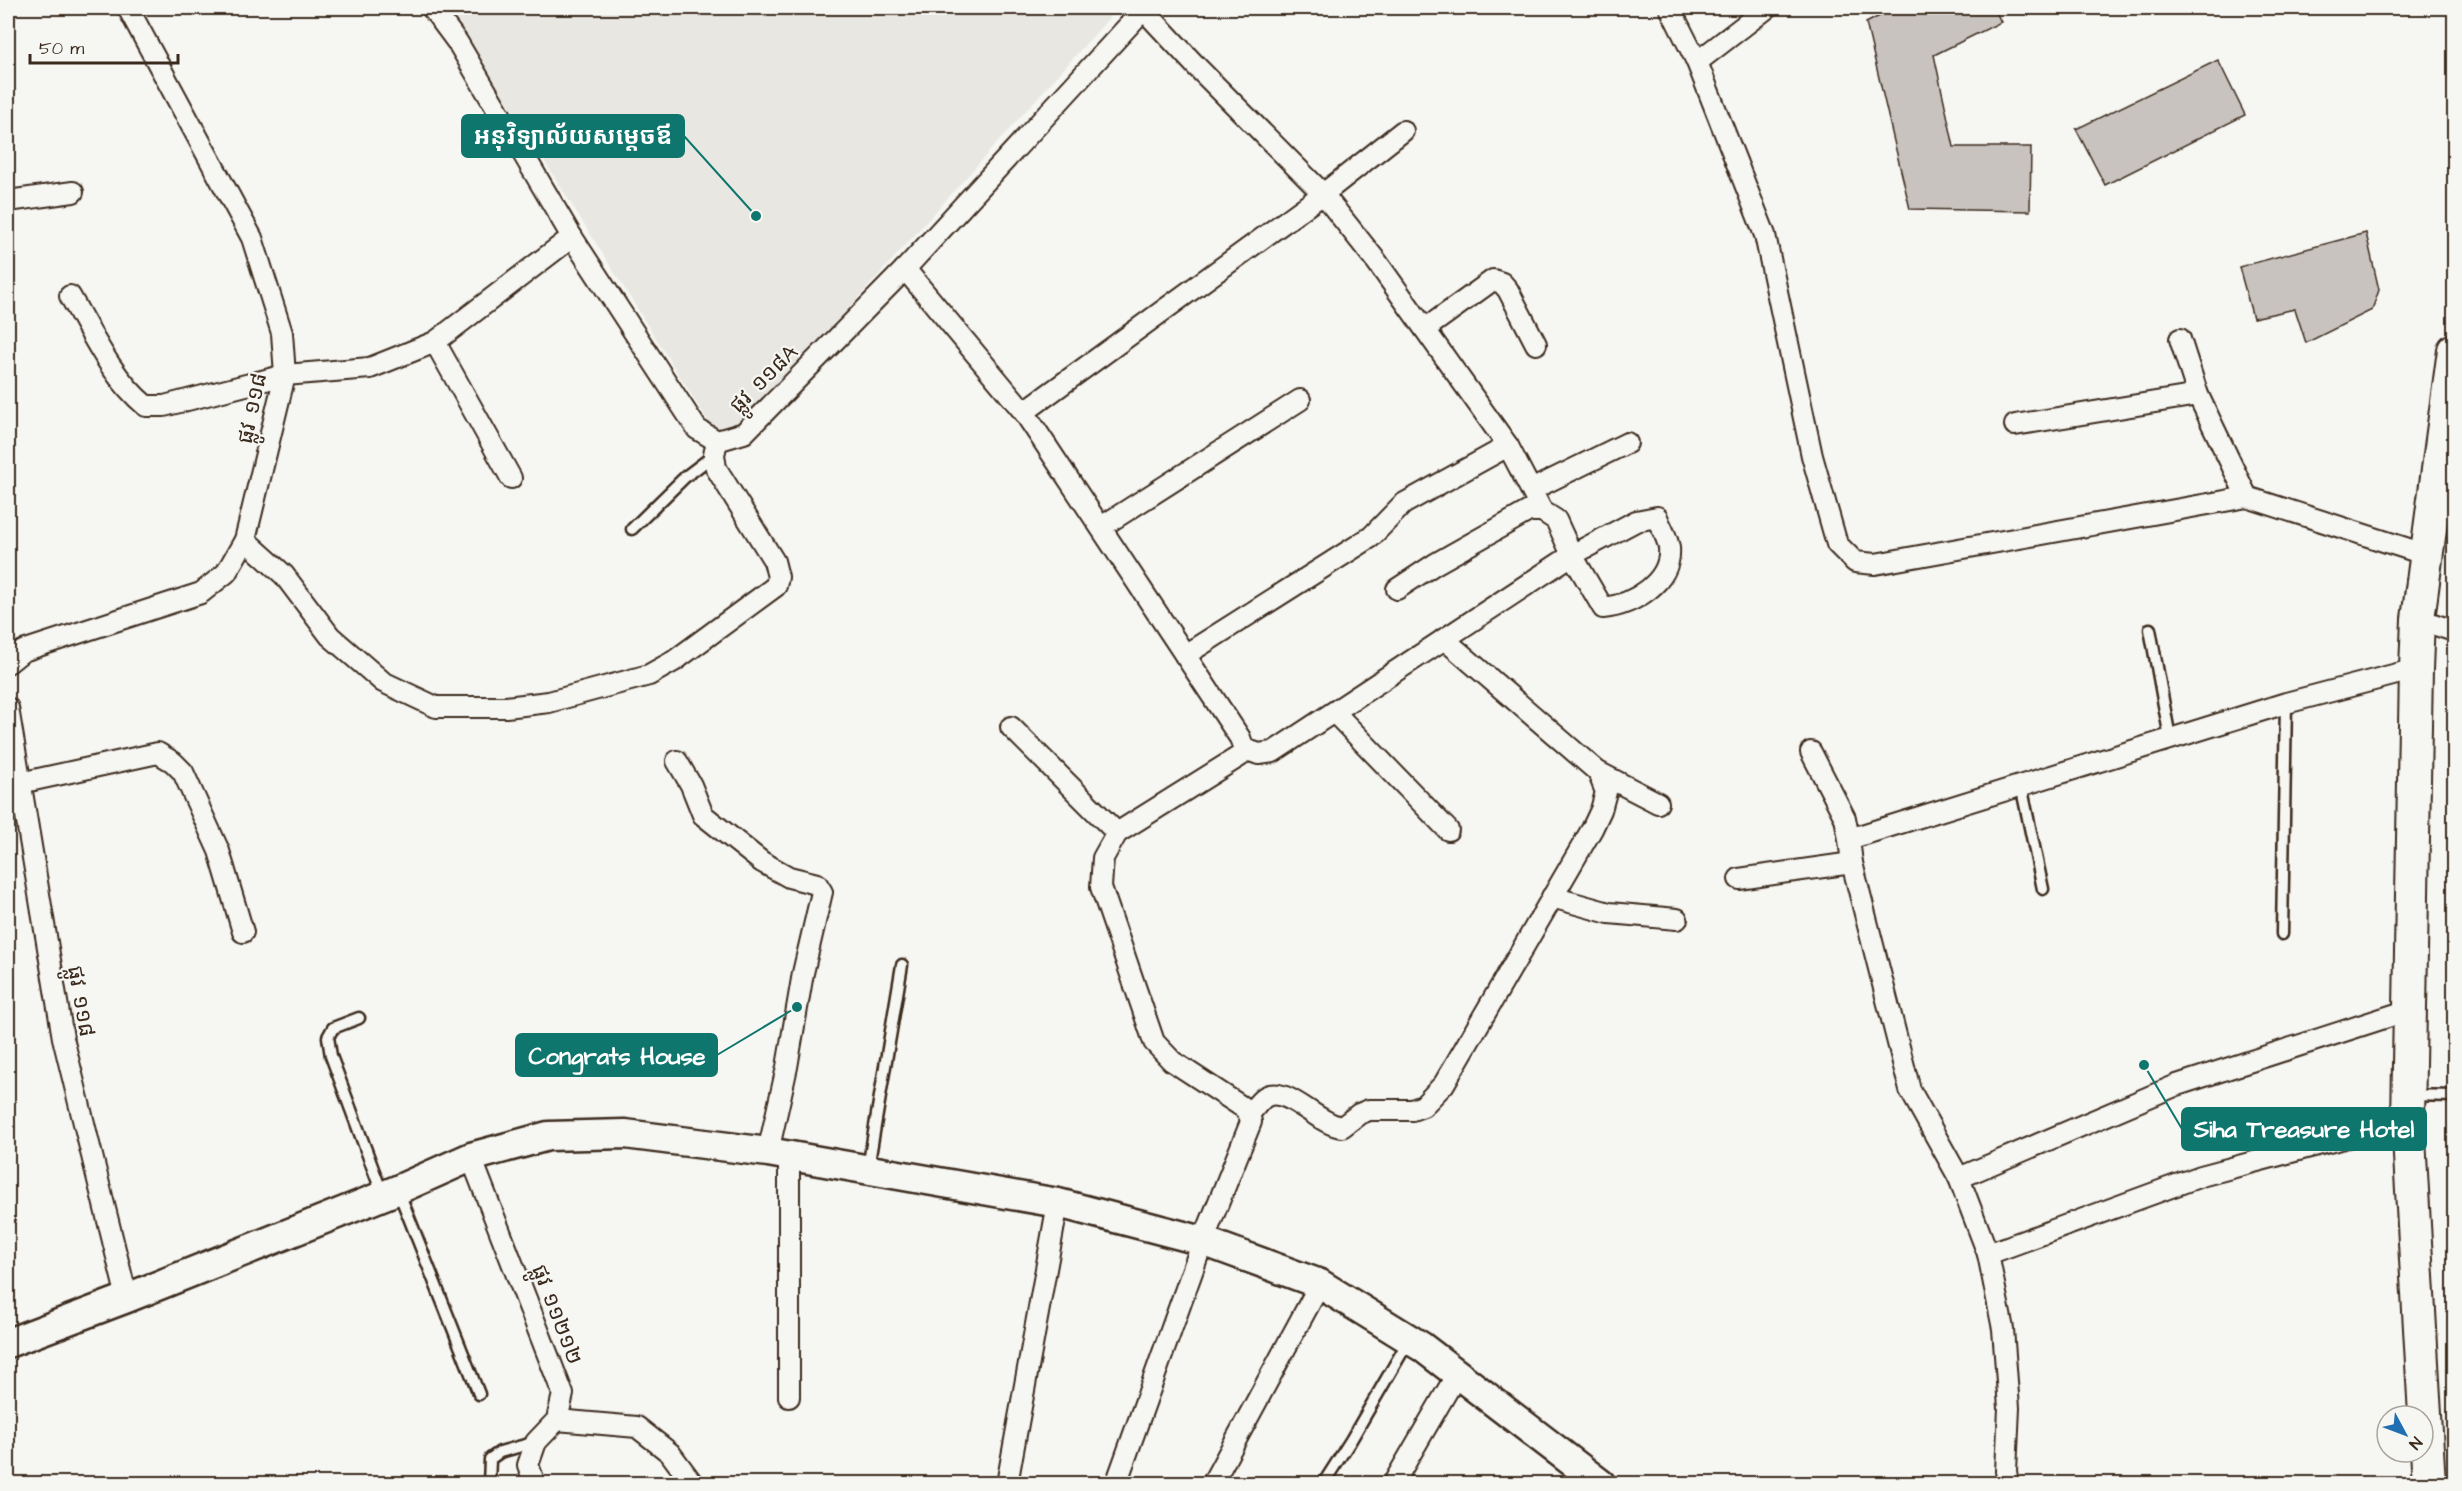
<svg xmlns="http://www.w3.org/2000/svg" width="2462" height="1491" viewBox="0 0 2462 1491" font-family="'Architects Daughter','Noto Sans Khmer',sans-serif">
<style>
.built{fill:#e8e7e2}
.building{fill:#c8c3be;stroke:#3b2a1e;stroke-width:1.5}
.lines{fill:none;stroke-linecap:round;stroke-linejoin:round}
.lane-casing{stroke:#3b2a1e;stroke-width:15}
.street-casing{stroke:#3b2a1e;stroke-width:24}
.secondary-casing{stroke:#3b2a1e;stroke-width:33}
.primary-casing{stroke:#3b2a1e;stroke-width:36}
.lane{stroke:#f6f6f2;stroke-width:10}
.street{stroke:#f6f6f2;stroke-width:20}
.secondary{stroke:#f6f6f2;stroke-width:28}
.primary{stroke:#f6f6f2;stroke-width:32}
.labels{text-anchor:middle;stroke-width:4.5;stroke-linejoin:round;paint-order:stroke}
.street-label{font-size:22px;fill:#3b2a1e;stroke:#f6f6f2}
.leader{fill:none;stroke:#0f766e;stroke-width:2}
.callout-dot{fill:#0f766e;stroke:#f6f6f2;stroke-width:2}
.callout{fill:#0f766e;stroke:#0f766e;stroke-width:2}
.callout-label{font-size:24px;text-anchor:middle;font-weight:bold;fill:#fff}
</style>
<rect width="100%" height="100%" fill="#f6f6f2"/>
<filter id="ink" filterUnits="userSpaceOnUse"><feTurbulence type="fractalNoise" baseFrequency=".0167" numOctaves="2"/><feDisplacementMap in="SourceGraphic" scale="12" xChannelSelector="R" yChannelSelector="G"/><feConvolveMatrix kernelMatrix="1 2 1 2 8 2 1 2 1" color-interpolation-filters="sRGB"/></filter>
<g filter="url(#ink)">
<polygon class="built" points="448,8 1118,8 745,424 729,431 713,429"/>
<g class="building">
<polygon points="1895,8 1994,8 2001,22 1934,55 1954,147 2031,147 2030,211 1910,209 1866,23"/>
<polygon points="2218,60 2245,115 2105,185 2076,129"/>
<polygon points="2366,233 2379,290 2372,310 2306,343 2295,309 2253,318 2239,267"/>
</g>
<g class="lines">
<g class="lane-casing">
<g id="lane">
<polyline points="632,529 685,477 714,455"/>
<polyline points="2150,629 2170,738"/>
<polyline points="2021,785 2043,889"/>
<polyline points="2282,934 2286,703"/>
<polyline points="359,1018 333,1028 328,1037 331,1056 382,1193"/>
<polyline points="2411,1095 2454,1096"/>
<polyline points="868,1168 902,965"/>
<polyline points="398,1190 479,1394"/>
<polyline points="489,1484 490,1459 500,1452 536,1442"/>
<polyline points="1323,1484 1351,1440 1409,1340"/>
</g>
</g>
<g class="street-casing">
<g id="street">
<polyline points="432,8 458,43 572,237 697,429 717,441 744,433 905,269 1144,9"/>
<polyline points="1142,8 1197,67 1323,194 1377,262 1508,446 1542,511"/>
<polyline points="1670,8 1697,62 1765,235 1812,456 1837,544 1855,562 1875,564 2247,497 2427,555"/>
<polyline points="1697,62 1767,8"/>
<polyline points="8,201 73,192"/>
<polyline points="905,269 1024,412 1240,738 1244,749 1240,756 1117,833 1103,858 1101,887 1154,1042 1172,1061 1244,1108 1249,1114 1251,1122 1203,1241 1116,1484"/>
<path d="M70,296c22,38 42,82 76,110h18l121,-31 85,-7 65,-26 137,-105"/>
<polyline points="1425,329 1493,280 1502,283 1508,290 1536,344"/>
<polyline points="2180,339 2198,395 2247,497"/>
<polyline points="435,342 511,478"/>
<polyline points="1024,412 1323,194 1403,131"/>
<polyline points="2015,425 2198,395"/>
<polyline points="1533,489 1627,443"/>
<polyline points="1101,527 1300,400"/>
<polyline points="245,540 284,575 330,636 383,682 436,707 506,707 549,702 649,675 674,661 776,586 778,577 774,561 716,468 714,455 717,441"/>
<polyline points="2418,619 2454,631"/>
<polyline points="1444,639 1598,772 1658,803"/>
<polyline points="1185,655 1371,537 1403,504 1508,446"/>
<polyline points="8,663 23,651 201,593 226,573 245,540 285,375 282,333 252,238 128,8"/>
<polyline points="8,708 63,1038 127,1298"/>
<polyline points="1335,713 1448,830"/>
<polyline points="1011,727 1117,833"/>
<path d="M1244,749l15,5 14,-2 299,-197 64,-34 21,-4c3,9 11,21 12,31 3,34 -36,57 -66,60l-31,-53 -16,-35 -14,-9h-13l-94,53 -38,25"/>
<polyline points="1811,752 1845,818 1849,839"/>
<polyline points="677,761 691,785 703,815 762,862 789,877 817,884 822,892 803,973 787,1067 768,1152"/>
<polyline points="20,783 158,753 173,762 183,772 219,851 243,932"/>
<polyline points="1739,879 1852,863"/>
<polyline points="1552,897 1609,913 1677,919"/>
<path d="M1249,1114c5,-5 10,-13 16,-17 21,-13 53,28 77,30l17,-13 10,-4h43l11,-4 21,-22 148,-255 9,-19 5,-18 -8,-20"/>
<polyline points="471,1157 563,1394 557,1420 536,1442 528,1465 535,1484"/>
<polyline points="1959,1178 2177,1085 2409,1010"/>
<polyline points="1988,1254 2201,1176 2408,1121"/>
<polyline points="789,1397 789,1156"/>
<polyline points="557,1420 637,1427 670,1453 693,1484"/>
<polyline points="1007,1484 1058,1203"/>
<polyline points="1212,1484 1320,1284"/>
<polyline points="1393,1484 1457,1374"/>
<polyline points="2008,1484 2006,1471 2009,1408 2003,1329 1988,1254 1959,1178 1910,1090 1852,863 1849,839 2286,703 2416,669"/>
</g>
</g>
<g class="secondary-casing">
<polyline id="secondary" points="8,1343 127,1298 397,1190 471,1157 548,1136 625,1134 768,1152 1058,1203 1203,1241 1320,1284 1422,1347 1601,1484"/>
</g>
<g class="primary-casing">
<polyline id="primary" points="2429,1484 2408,1121 2416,669 2418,619 2454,350"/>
</g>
<use href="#lane" class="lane"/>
<use href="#street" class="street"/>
<use href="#secondary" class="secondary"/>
<use href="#primary" class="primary"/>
</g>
</g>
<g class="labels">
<g class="street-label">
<text transform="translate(763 378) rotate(-45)" y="8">ផ្លូវ ១១៨A</text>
<text transform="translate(251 408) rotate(-78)" y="8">ផ្លូវ ១១៨</text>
<text transform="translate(82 1001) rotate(80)" y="8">ផ្លូវ ១១៨</text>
<text transform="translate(558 1314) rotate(69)" y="8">ផ្លូវ ១១២១២</text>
</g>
</g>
<path class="leader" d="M756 216L684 136M797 1007L717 1055M2144 1065L2182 1129"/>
<g class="callout-dot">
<circle cx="756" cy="216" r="6"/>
<circle cx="797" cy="1007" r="6"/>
<circle cx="2144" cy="1065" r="6"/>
</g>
<g class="callout">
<rect x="462" y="115" width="222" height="42" rx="6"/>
<rect x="516" y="1034" width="201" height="42" rx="6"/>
<rect x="2182" y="1108" width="244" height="42" rx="6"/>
</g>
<g class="callout-label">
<text x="573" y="144">អនុវិទ្យាល័យសម្តេចឪ</text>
<text x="617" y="1064">Congrats House</text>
<text x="2304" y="1137">Siha Treasure Hotel</text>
</g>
<rect width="2462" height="1491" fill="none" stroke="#f6f6f2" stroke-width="30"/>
<rect x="15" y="15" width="2432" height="1461" fill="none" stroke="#3b2a1e" stroke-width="2" filter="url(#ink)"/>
<g transform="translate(2405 1434) rotate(131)"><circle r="28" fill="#f6f6f2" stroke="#aba49d" stroke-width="1.5"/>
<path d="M0-4.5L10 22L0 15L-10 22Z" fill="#1f6fb2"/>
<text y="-9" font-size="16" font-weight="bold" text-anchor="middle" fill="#3b2a1e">N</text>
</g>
<path d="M30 54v9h148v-9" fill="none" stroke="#3b2a1e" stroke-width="3"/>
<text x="39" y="54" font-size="18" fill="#3b2a1e" stroke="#f6f6f2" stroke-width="4.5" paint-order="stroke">50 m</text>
</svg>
